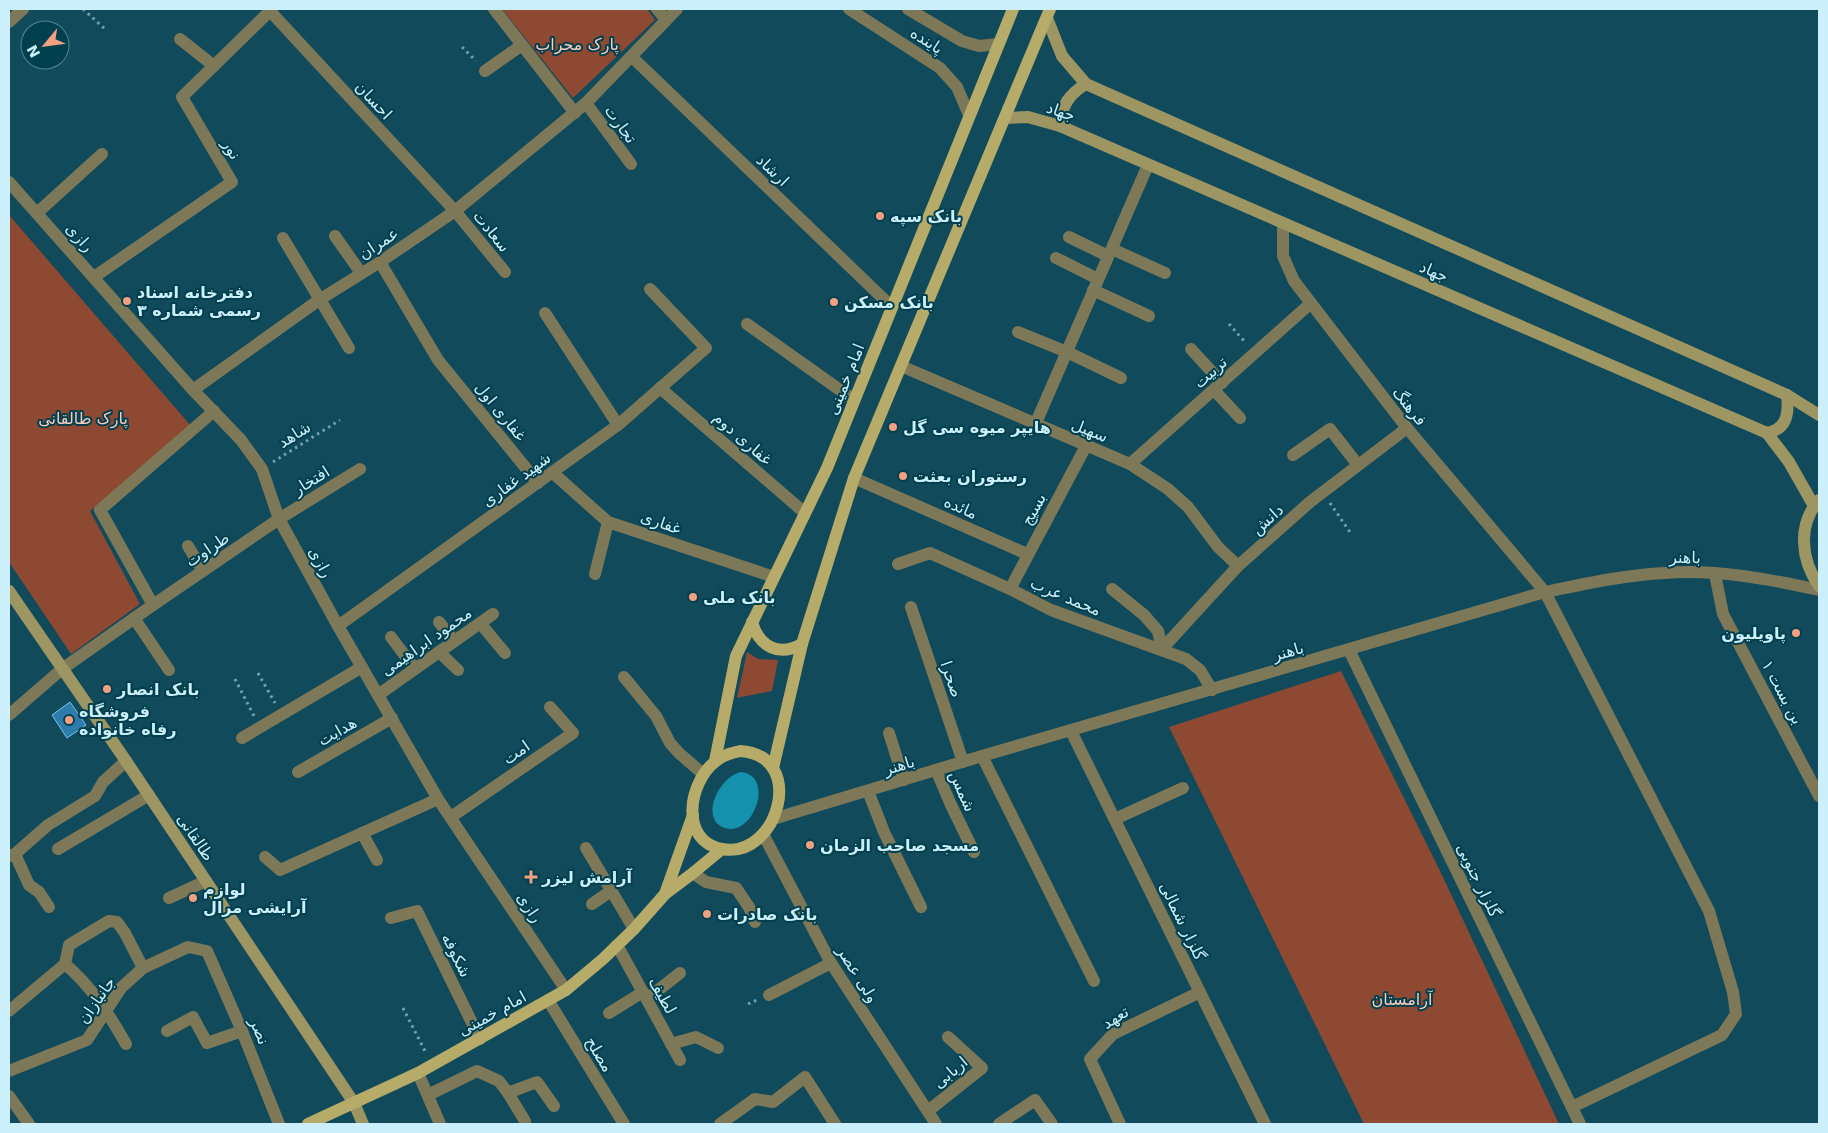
<svg xmlns="http://www.w3.org/2000/svg" width="1828" height="1133" viewBox="0 0 1828 1133" font-family="'DejaVu Sans','Noto Sans Arabic',sans-serif">
<style>
.green{fill:#8d4931}
.water{fill:#1590ad}
.building{fill:#2e7cac;stroke:#78c2f5}
.lines{fill:none;stroke-linecap:round;stroke-linejoin:round}
.path{stroke:#74a1af;stroke-width:3;stroke-dasharray:2.5 4;stroke-linecap:butt}
.minor{stroke:#7d7858;stroke-width:12}
.tertiary{stroke:#7d7858;stroke-width:12}
.secondary{stroke:#9d9562;stroke-width:12}
.primary{stroke:#b6ab68;stroke-width:12}
.poi-dot{fill:#f39f82;stroke:#003f4e;stroke-width:2}
.labels{text-anchor:middle;stroke-width:4;stroke-linejoin:round;paint-order:stroke}
.street-label{font-size:16px;fill:#cbeffb;stroke:#003f4e}
.park-label{font-size:16px;fill:#f8ccbd;stroke:#003f4e}
.poi-label{font-size:16px;font-weight:bold;fill:#cbeffb;stroke:#003f4e;text-anchor:start}
</style>
<rect width="100%" height="100%" fill="#114a5a"/>
<g class="green">
<polygon points="502,9 647,9 655,20 573,98"/>
<polygon points="9,215 191,426 90,511 140,604 71,654 9,562"/>
<polygon points="747,652 758,659 778,660 772,691 737,698"/>
<polygon points="1341,671 1442,875 1559,1124 1364,1124 1169,727"/>
</g>
<path class="water" d="M741,772c34,3 13,65 -16,56 -26,-8 -7,-51 16,-56z"/>
<polygon class="building" points="70,702 86,725 67,738 52,715"/>
<g class="lines">
<g class="path">
<polyline points="83,9 106,30"/>
<polyline points="462,47 476,61"/>
<polyline points="1229,324 1246,343"/>
<polyline points="273,462 340,420"/>
<polyline points="1330,503 1350,532"/>
<polyline points="258,673 275,703"/>
<polyline points="235,679 254,716"/>
<polyline points="748,1004 757,1000"/>
<polyline points="403,1008 426,1053"/>
</g>
<g class="minor">
<polyline points="494,9 575,113"/>
<polyline points="657,9 666,20"/>
<polyline points="270,11 455,211 505,272"/>
<polyline points="9,22 23,9"/>
<polyline points="180,39 214,66"/>
<polyline points="632,57 892,307"/>
<polyline points="485,71 522,45"/>
<polyline points="586,103 631,164"/>
<polyline points="37,213 102,154"/>
<polyline points="1283,223 1283,256 1294,281 1407,428 1545,592 1709,911 1733,992 1736,1014 1722,1035 1572,1107"/>
<polyline points="335,236 361,273"/>
<polyline points="1069,237 1108,256"/>
<polyline points="283,238 349,348"/>
<polyline points="1112,249 1165,273"/>
<polyline points="1056,258 1098,279"/>
<polyline points="380,262 438,360 538,483"/>
<polyline points="94,277 232,182 182,97 272,9"/>
<polyline points="1093,290 1149,316"/>
<polyline points="545,313 618,425"/>
<polyline points="747,324 854,400"/>
<polyline points="1018,332 1067,352 1121,378"/>
<polyline points="1191,349 1222,383"/>
<polyline points="901,366 1130,464 1168,489 1188,507 1218,547 1238,566"/>
<polyline points="660,388 805,513"/>
<polyline points="1214,390 1240,418"/>
<polyline points="1035,425 1148,165"/>
<polyline points="1293,455 1330,429 1358,465"/>
<polyline points="1130,464 1311,303"/>
<polyline points="553,473 608,522 774,577"/>
<polyline points="854,478 1027,554"/>
<polyline points="188,546 203,571"/>
<polyline points="898,564 930,553 1010,589 1051,610 1186,659 1200,670 1212,690"/>
<polyline points="595,574 608,522"/>
<polyline points="1715,574 1723,614 1819,796"/>
<polyline points="1010,589 1086,446"/>
<polyline points="1112,589 1144,615 1158,631 1162,649"/>
<polyline points="153,605 279,519 360,469"/>
<polyline points="911,607 963,762"/>
<polyline points="134,618 169,670"/>
<polyline points="439,622 454,641"/>
<polyline points="480,623 505,653"/>
<polyline points="338,626 618,425 706,348 650,289"/>
<polyline points="391,637 415,669"/>
<polyline points="1162,649 1238,566 1310,502 1407,428"/>
<polyline points="1349,650 1580,1124"/>
<polyline points="439,652 458,670"/>
<polyline points="624,677 656,716 670,743 679,753 703,774"/>
<polyline points="378,695 493,614"/>
<polyline points="9,715 62,669 153,605 100,510 214,411"/>
<polyline points="1071,731 1265,1124"/>
<polyline points="889,733 904,780"/>
<polyline points="242,738 362,667"/>
<polyline points="982,756 1094,981"/>
<polyline points="936,770 951,805 974,852"/>
<polyline points="298,772 392,718"/>
<polyline points="868,791 884,832 921,907"/>
<polyline points="451,817 573,733 550,707"/>
<polyline points="1115,819 1183,788"/>
<polyline points="362,833 377,860"/>
<polyline points="586,848 634,929"/>
<polyline points="58,849 149,795"/>
<polyline points="15,854 29,885 39,892 49,907"/>
<polyline points="9,856 15,854 48,825 95,796 103,782 126,761"/>
<polyline points="265,857 280,870 438,799"/>
<polyline points="693,873 706,882 736,888 749,907 755,922"/>
<polyline points="169,898 206,881"/>
<polyline points="592,904 611,891"/>
<polyline points="391,918 417,911 480,1039"/>
<polyline points="617,945 680,1060"/>
<polyline points="65,964 69,945 109,921 117,922 125,933 143,968"/>
<polyline points="769,995 831,963"/>
<polyline points="647,999 680,973"/>
<polyline points="548,1000 624,1124"/>
<path d="M9,1011l56,-47c26,22 44,50 61,80"/>
<polyline points="609,1013 643,992"/>
<polyline points="167,1031 193,1017 207,1043 242,1031"/>
<polyline points="671,1044 696,1037 718,1048"/>
<polyline points="9,1071 87,1040 121,988 143,968 188,947 207,951 242,1031 279,1124"/>
<polyline points="418,1073 440,1124"/>
<polyline points="508,1093 537,1082 554,1106"/>
<polyline points="428,1095 477,1071 499,1081 508,1093 525,1121"/>
<polyline points="9,1096 29,1124"/>
<polyline points="928,1111 982,1068 948,1037"/>
<polyline points="720,1124 755,1099 773,1102 805,1077 835,1124"/>
<polyline points="999,1124 1035,1100 1052,1124"/>
<polyline points="1120,1124 1090,1059 1113,1034 1200,992"/>
</g>
<g class="tertiary">
<polyline points="849,9 940,68 957,87 969,115"/>
<polyline points="908,9 962,41 979,46 998,44"/>
<polyline points="9,182 193,390 241,440 262,469 279,519 338,626 438,799 566,990"/>
<polyline points="193,390 319,300 380,262 455,211 586,103 677,9"/>
<path d="M773,819l209,-63 563,-164c39,-8 79,-17 120,-19 51,-4 104,6 154,17"/>
<polyline points="763,834 831,963 936,1124"/>
</g>
<g class="secondary">
<polyline points="1047,18 1062,56 1086,84 1787,395 1819,415"/>
<polyline points="1005,118 1028,117 1060,126 1767,433 1789,462 1814,506"/>
<path d="M1060,126c2,-21 8,-31 26,-42"/>
<path d="M1767,433c20,-4 22,-19 20,-38"/>
<path d="M1819,500c-22,25 -18,60 0,86"/>
<polyline points="9,591 126,761 354,1103 363,1124"/>
</g>
<g class="primary">
<path d="M752,622c7,25 27,35 50,22"/>
<path d="M740,751c68,4 38,109 -18,98 -43,-8 -34,-67 -6,-88 7,-6 15,-8 24,-10z"/>
<polyline points="715,761 736,656 827,468 1013,9"/>
<polyline points="773,768 802,644 854,478 1050,9"/>
<polyline points="665,894 693,815"/>
<polyline points="308,1124 418,1073 566,990 603,959 634,929 665,894 693,873 722,849"/>
</g>
</g>
<g class="poi-dot">
<circle cx="880" cy="216" r="5"/>
<circle cx="127" cy="301" r="5"/>
<circle cx="834" cy="302" r="5"/>
<circle cx="893" cy="427" r="5"/>
<circle cx="903" cy="476" r="5"/>
<circle cx="693" cy="597" r="5"/>
<circle cx="1796" cy="633" r="5"/>
<circle cx="107" cy="689" r="5"/>
<circle cx="69" cy="720" r="5"/>
<circle cx="810" cy="845" r="5"/>
<path d="M528.5 869.5h5v5h5v5h-5v5h-5v-5h-5v-5h5z"/>
<circle cx="193" cy="898" r="5"/>
<circle cx="707" cy="914" r="5"/>
</g>
<g class="labels">
<g class="street-label">
<text transform="translate(927 40) rotate(33)" y="6">پاینده</text>
<text transform="translate(374 100) rotate(47)" y="6">احسان</text>
<text transform="translate(1061 111) rotate(19)" y="6">جهاد</text>
<text transform="translate(621 124) rotate(54)" y="6">تجارت</text>
<text transform="translate(232 149) rotate(60)" y="6">نور</text>
<text transform="translate(773 170) rotate(44)" y="6">ارشاد</text>
<text transform="translate(492 231) rotate(51)" y="6">سعادت</text>
<text transform="translate(80 237) rotate(48)" y="6">رازی</text>
<text transform="translate(378 243) rotate(-33)" y="6">عمران</text>
<text transform="translate(1434 271) rotate(23)" y="6">جهاد</text>
<text transform="translate(1210 372) rotate(-42)" y="6">تربیت</text>
<text transform="translate(845 379) rotate(-68)" y="6">امام خمینی</text>
<text transform="translate(1410 406) rotate(52)" y="6">فرهنگ</text>
<text transform="translate(501 411) rotate(51)" y="6">غفاری اول</text>
<text transform="translate(1090 430) rotate(22)" y="6">سهیل</text>
<text transform="translate(294 434) rotate(-32)" y="6">شاهد</text>
<text transform="translate(743 438) rotate(41)" y="6">غفاری دوم</text>
<text transform="translate(516 479) rotate(-36)" y="6">شهید غفاری</text>
<text transform="translate(311 480) rotate(-32)" y="6">افتخار</text>
<text transform="translate(961 507) rotate(24)" y="6">مائده</text>
<text transform="translate(1033 509) rotate(-61)" y="6">بسیج</text>
<text transform="translate(1267 519) rotate(-42)" y="6">دانش</text>
<text transform="translate(661 522) rotate(19)" y="6">غفاری</text>
<text transform="translate(207 549) rotate(-34)" y="6">طراوت</text>
<text transform="translate(1685 557) rotate(1)" y="6">باهنر</text>
<text transform="translate(321 562) rotate(61)" y="6">رازی</text>
<text transform="translate(1066 596) rotate(23)" y="6">محمد عرب</text>
<text transform="translate(426 641) rotate(-35)" y="6">محمود ابراهیمی</text>
<text transform="translate(1288 651) rotate(-16)" y="6">باهنر</text>
<text transform="translate(952 679) rotate(71)" y="6">صحرا</text>
<text transform="translate(1783 692) rotate(62)" y="6">بن بست ۱</text>
<text transform="translate(337 731) rotate(-30)" y="6">هدایت</text>
<text transform="translate(516 752) rotate(-35)" y="6">امت</text>
<text transform="translate(899 765) rotate(-17)" y="6">باهنر</text>
<text transform="translate(963 791) rotate(66)" y="6">شمس</text>
<text transform="translate(196 837) rotate(56)" y="6">طالقانی</text>
<text transform="translate(1479 880) rotate(64)" y="6">گلزار جنوبی</text>
<text transform="translate(530 907) rotate(56)" y="6">رازی</text>
<text transform="translate(1183 921) rotate(64)" y="6">گلزار شمالی</text>
<text transform="translate(457 955) rotate(64)" y="6">شکوفه</text>
<text transform="translate(858 974) rotate(58)" y="6">ولی عصر</text>
<text transform="translate(663 995) rotate(61)" y="6">لطیف</text>
<text transform="translate(96 1000) rotate(-55)" y="6">جانبازان</text>
<text transform="translate(492 1013) rotate(-29)" y="6">امام خمینی</text>
<text transform="translate(1115 1017) rotate(-32)" y="6">تعهد</text>
<text transform="translate(260 1031) rotate(68)" y="6">نصر</text>
<text transform="translate(600 1054) rotate(59)" y="6">مصلح</text>
<text transform="translate(950 1072) rotate(-40)" y="6">اربابی</text>
</g>
<g class="park-label">
<text x="577" y="50">پارک محراب</text>
<text x="83" y="424">پارک طالقانی</text>
<text x="1402" y="1005">آرامستان</text>
</g>
<g class="poi-label">
<text x="890" y="222">بانک سپه</text>
<text x="137" y="298">دفترخانه اسناد<tspan x="137" dy="18">رسمی شماره ۳</tspan></text>
<text x="844" y="308">بانک مسکن</text>
<text x="903" y="433">هایپر میوه سی گل</text>
<text x="913" y="482">رستوران بعثت</text>
<text x="703" y="603">بانک ملی</text>
<text x="1786" y="639" text-anchor="end">پاویلیون</text>
<text x="117" y="695">بانک انصار</text>
<text x="79" y="717">فروشگاه<tspan x="79" dy="18">رفاه خانواده</tspan></text>
<text x="820" y="851">مسجد صاحب الزمان</text>
<text x="542" y="883">آرامش لیزر</text>
<text x="203" y="895">لوازم<tspan x="203" dy="18">آرایشی مرال</tspan></text>
<text x="717" y="920">بانک صادرات</text>
</g>
</g>
<rect width="1828" height="1133" fill="none" stroke="#cbeffb" stroke-width="20"/>
<g transform="translate(45 45) rotate(241)"><circle r="24" fill="#003f4e" stroke="#518593"/>
<path d="M0-4L9 19L0 12L-9 19Z" fill="#f39f82"/>
<text y="-8" font-size="14" font-weight="bold" text-anchor="middle" fill="#cbeffb">N</text>
</g>
</svg>
